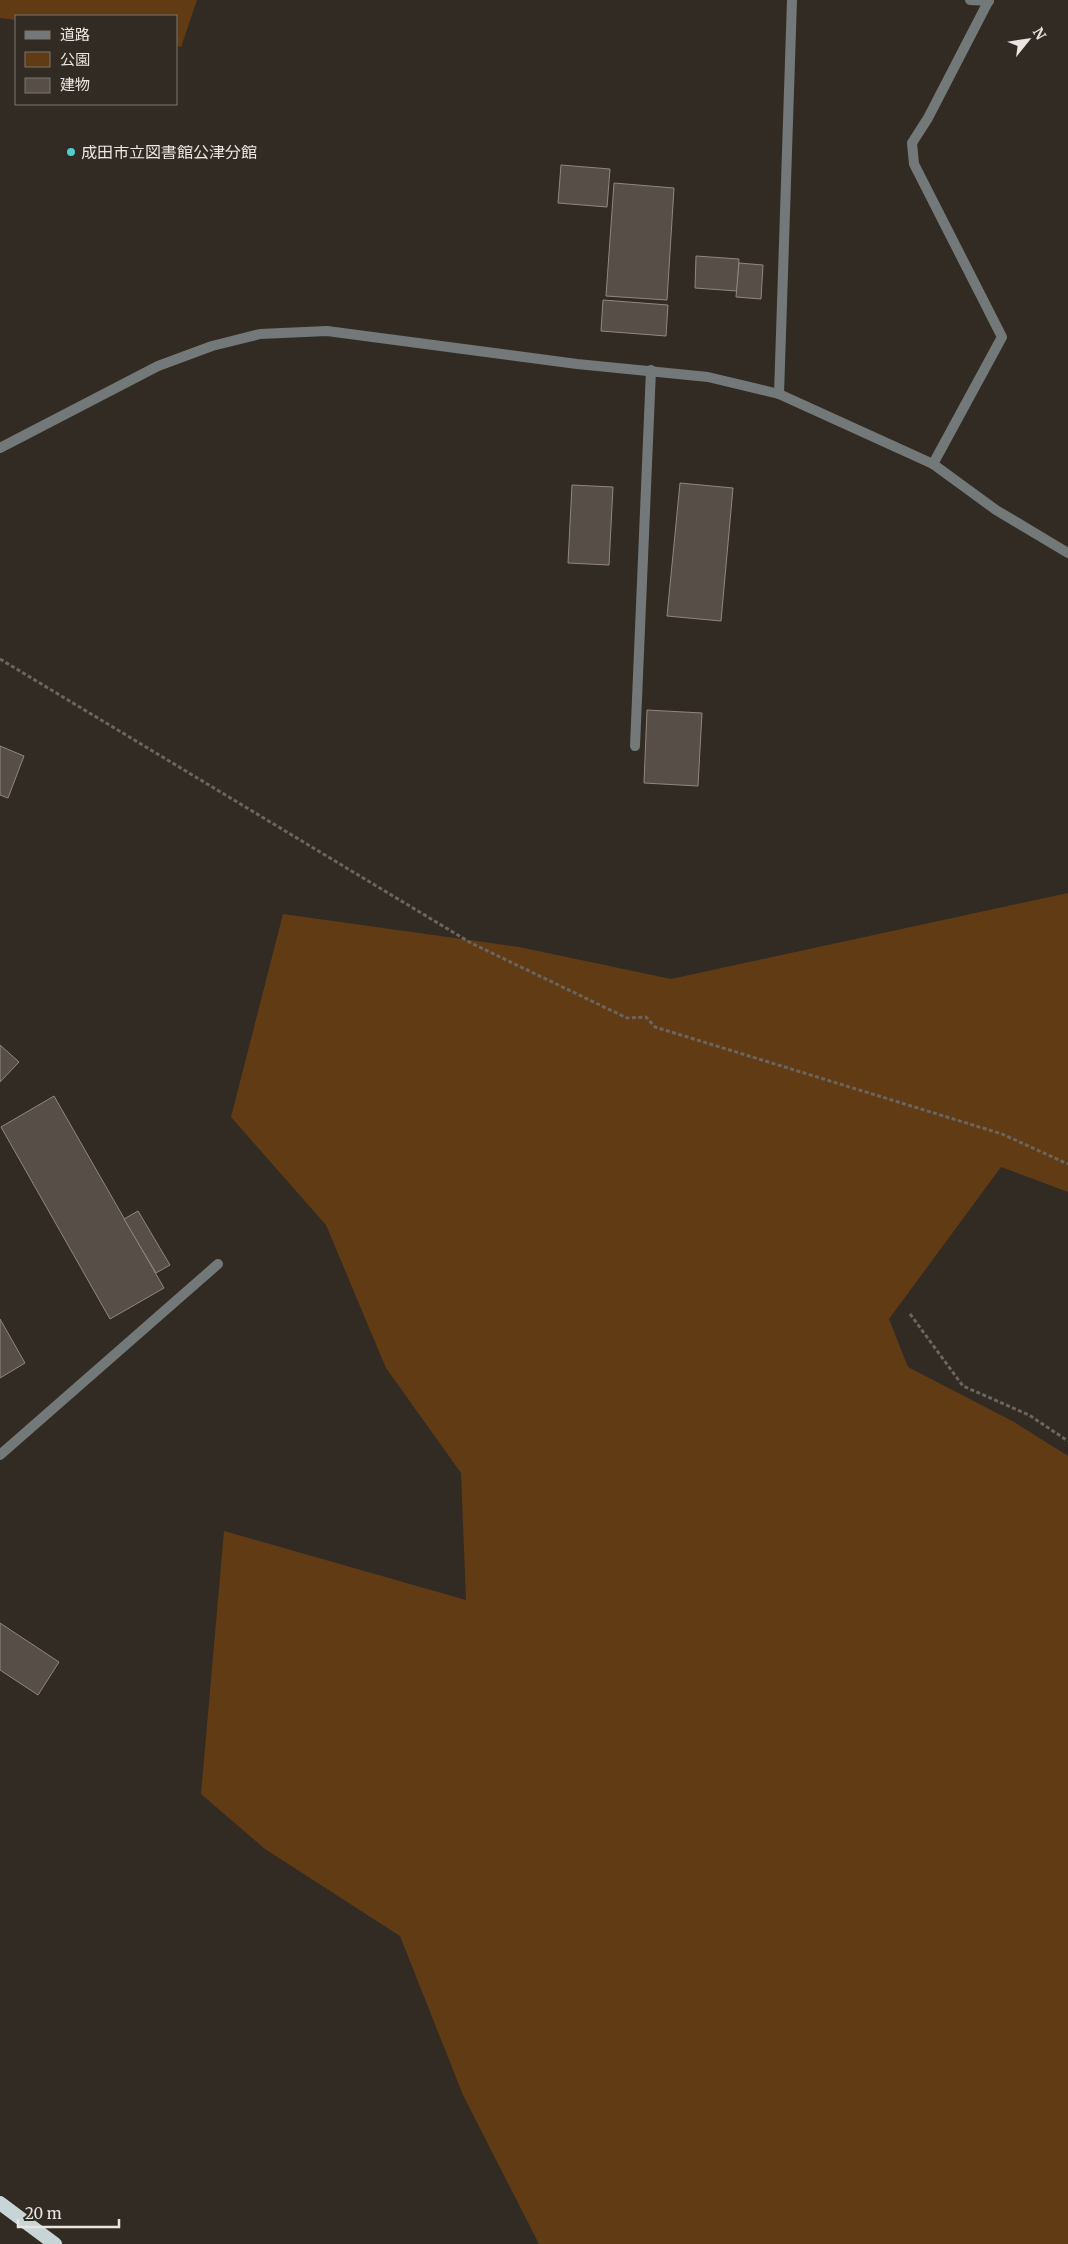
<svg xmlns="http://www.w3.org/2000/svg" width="1068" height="2244" viewBox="0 0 1068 2244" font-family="Merriweather,'Noto Sans JP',serif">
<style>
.green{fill:#613b14}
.building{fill:#564e47;stroke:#918780}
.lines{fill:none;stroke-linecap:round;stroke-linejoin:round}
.path{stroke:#6c655f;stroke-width:3;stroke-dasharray:4 2.5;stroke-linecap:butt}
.service{stroke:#737979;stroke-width:10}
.minor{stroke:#737979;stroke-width:10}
.tertiary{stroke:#737979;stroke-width:10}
.trunk{stroke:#c7d5d6;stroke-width:14}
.poi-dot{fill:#51ccd4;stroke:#322b24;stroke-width:2}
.labels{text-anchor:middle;stroke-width:4.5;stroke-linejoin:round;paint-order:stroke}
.poi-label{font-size:16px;fill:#eae5e1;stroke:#322b24;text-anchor:start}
</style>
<rect width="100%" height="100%" fill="#322b24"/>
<g class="green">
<polygon points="0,0 197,0 181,47 176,46 176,16 16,16 16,20 0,18"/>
<polygon points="1068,893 1068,1192 1001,1167 889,1319 908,1367 1014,1422 1068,1456 1068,2244 539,2244 463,2095 400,1936 265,1849 201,1794 224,1531 466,1600 461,1473 386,1368 326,1225 231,1117 283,914 519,947 671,979"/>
</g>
<g class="building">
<polygon points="561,165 610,169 607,207 558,203"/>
<polygon points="614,183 674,188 667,300 606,296"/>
<polygon points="696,256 739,259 737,291 695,288"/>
<polygon points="739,263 763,265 761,299 736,297"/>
<polygon points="603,300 668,305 666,336 601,331"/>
<polygon points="680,483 733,488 721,621 667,616"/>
<polygon points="572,485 613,487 609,565 568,563"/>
<polygon points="647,710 702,713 698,786 644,783"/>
<polygon points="0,746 24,756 8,798 0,795"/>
<polygon points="0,1045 19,1062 0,1082"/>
<polygon points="54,1096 164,1288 110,1319 1,1127"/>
<polygon points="138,1211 170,1265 156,1273 124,1219"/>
<polygon points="0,1319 25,1363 0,1378"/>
<polygon points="0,1623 59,1662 38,1695 0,1670"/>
</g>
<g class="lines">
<g class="path">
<polyline points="0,659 471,943 627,1018 646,1017 655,1027 1002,1134 1068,1164"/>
<polyline points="910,1314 963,1386 1029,1415 1068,1441"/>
</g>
<g class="service">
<polyline points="635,746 651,370"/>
<polyline points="0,1455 218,1264"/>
</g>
<g class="minor">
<polyline points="970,0 989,1"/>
<polyline points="779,394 792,0"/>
<polyline points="933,464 1002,337 914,164 912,143 928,118 989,0"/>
</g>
<polyline class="tertiary" points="0,448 158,366 212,346 260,334 327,331 577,364 708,377 779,394 933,464 996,510 1068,553"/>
<polyline class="trunk" points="0,2203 55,2244"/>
</g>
<circle class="poi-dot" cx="71" cy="152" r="5"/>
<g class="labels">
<g class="poi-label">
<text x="81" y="158">成田市立図書館公津分館</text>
</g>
</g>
<rect x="15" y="15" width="162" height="90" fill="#322b24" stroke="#7c7570"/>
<rect x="25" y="31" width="25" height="8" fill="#737979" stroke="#7c7570"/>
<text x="60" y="40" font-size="15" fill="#eae5e1">道路</text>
<rect x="25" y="52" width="25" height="15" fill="#613b14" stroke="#7c7570"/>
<text x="60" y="65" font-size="15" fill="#eae5e1">公園</text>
<rect x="25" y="78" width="25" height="15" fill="#564e47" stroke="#7c7570"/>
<text x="60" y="90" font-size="15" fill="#eae5e1">建物</text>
<g transform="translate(1028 40) rotate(60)" stroke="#322b24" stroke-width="4" paint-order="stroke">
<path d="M0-4L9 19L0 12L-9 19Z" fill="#eae5e1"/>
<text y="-8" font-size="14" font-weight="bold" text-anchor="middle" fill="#eae5e1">N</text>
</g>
<path d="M18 2219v8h101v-8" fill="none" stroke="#eae5e1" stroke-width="2.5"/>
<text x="25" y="2219" font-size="15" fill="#eae5e1" stroke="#322b24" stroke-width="4" paint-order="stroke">20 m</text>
</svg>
